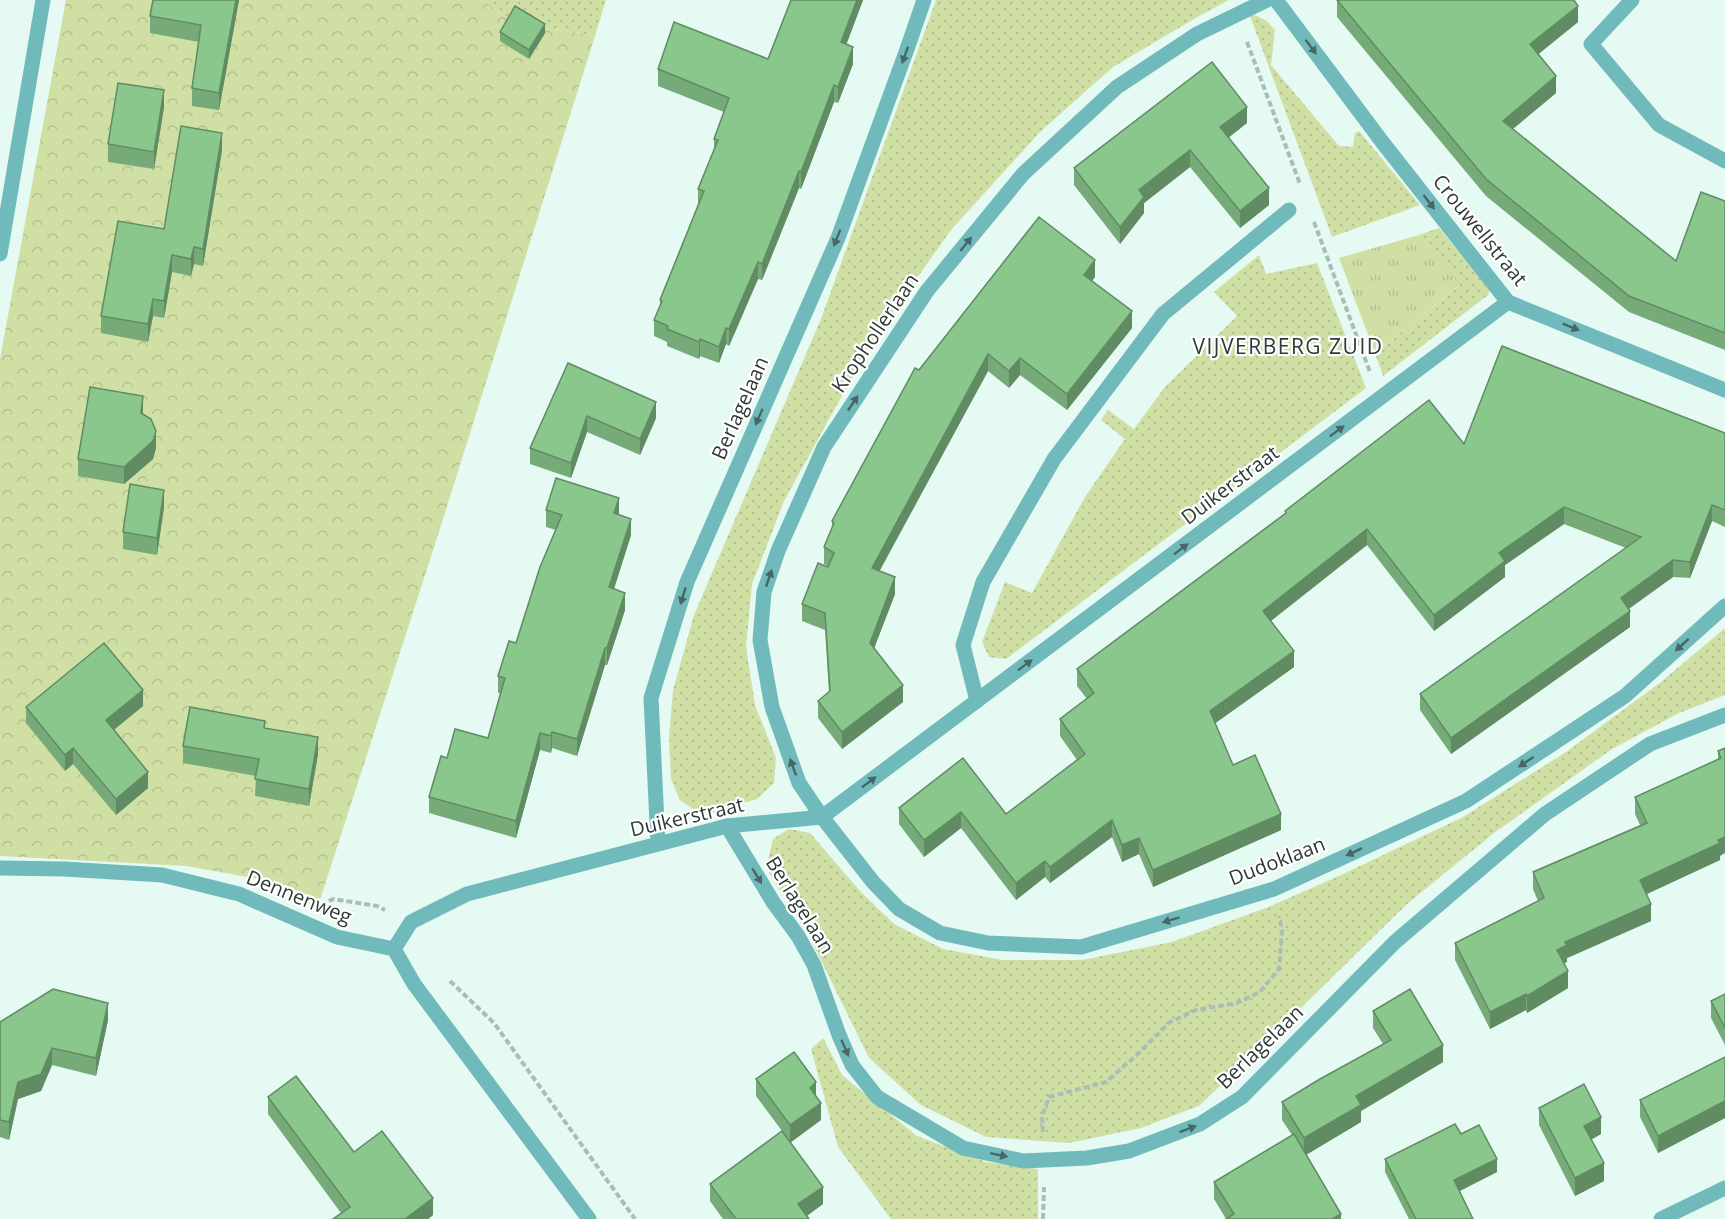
<svg xmlns="http://www.w3.org/2000/svg" width="1725" height="1219" viewBox="0 0 1725 1219" font-family="'Open Sans',sans-serif">
<style>
.grass{fill:url(#grass-dots)}
.forest{fill:url(#forest-crowns)}
.park{fill:url(#park-tufts)}
.lines{fill:none;stroke-linecap:round;stroke-linejoin:round}
.path{stroke:#abbdb7;stroke-width:4;stroke-dasharray:6 3;stroke-linecap:butt}
.minor{stroke:#71babc;stroke-width:15}
.tertiary{stroke:#71babc;stroke-width:15}
.wall{fill:#76ab79}
.shaded-wall{fill:#608b63}
.building{fill:#89c78d;stroke:#608b63;stroke-width:1.5}
.oneway{fill:#476665}
.labels{text-anchor:middle;stroke-width:4.5;stroke-linejoin:round;paint-order:stroke}
.street-label{font-size:20px;fill:#303936;stroke:#fff}
.neighbourhood-label{font-size:21px;letter-spacing:1.5px;fill:#303936;stroke:#fff}
</style>
<defs>
<pattern id="grass-dots" width="8" height="8" patternUnits="userSpaceOnUse" patternTransform="scale(1.5)"><rect width="8" height="8" fill="#d0e0a5"/><path d="M2 2h.1M6 6h.1" fill="none" stroke="#b3c18f" stroke-width="1.8" stroke-linecap="round"/></pattern>
<pattern id="forest-crowns" width="20" height="18" patternUnits="userSpaceOnUse" patternTransform="scale(1.5)"><rect width="20" height="18" fill="#d0e0a5"/><path d="M2 6a3 3 0 1 1 6 0M12 15a3 3 0 1 1 6 0" fill="none" stroke="#b3c18f"/></pattern>
<pattern id="park-tufts" width="24" height="20" patternUnits="userSpaceOnUse" patternTransform="scale(1.5)"><rect width="24" height="20" fill="#d0e0a5"/><path d="M3 7l-1-3M5 7V3M7 7l1-3M15 17l-1-3M17 17v-4M19 17l1-3" fill="none" stroke="#b3c18f"/></pattern>
</defs>
<rect width="100%" height="100%" fill="#e4faf2"/>
<g class="grass">
<polygon points="483,0 606,0 595,36 512,22"/>
<polygon points="936,0 1229,0 1199,16 1113,67 1041,131 951,230 871,343 784,501 752,584 746,647 755,705 776,758 774,783 757,799 708,814 693,809 679,799 671,778 669,738 673,690 694,615 821,319"/>
<polygon points="1255,15 1267,21 1275,30 1271,65 1339,146 1353,147 1355,133 1359,131 1420,205 1332,237 1250,16"/>
<polygon points="1439,228 1490,289 1488,295 1383,376 1375,353 1459,286 1419,235"/>
<polygon points="1259,255 1266,274 1317,263 1366,388 1006,659 989,657 982,642 1005,582 1032,593 1085,497 1125,439 1101,420 1108,410 1134,429 1165,387 1237,316 1214,292"/>
<polygon points="1725,628 1725,695 1679,713 1612,749 1494,833 1407,904 1262,1046 1199,1106 1141,1128 1069,1143 986,1137 921,1105 869,1058 809,936 769,873 768,860 773,839 789,829 810,833 861,892 894,924 943,949 1003,960 1082,960 1172,942 1266,908 1339,876 1463,817 1566,752 1661,682"/>
<polygon points="823,1038 842,1075 917,1136 986,1162 1038,1169 1038,1219 891,1219 838,1147 811,1049"/>
</g>
<polygon class="forest" points="66,0 483,0 512,22 595,36 437,538 320,900 275,882 186,866 0,856 0,359"/>
<polygon class="park" points="1419,235 1460,285 1375,353 1339,258"/>
<g class="lines">
<g class="path">
<polyline points="1247,42 1300,184"/>
<polyline points="1314,222 1370,372"/>
<polyline points="329,901 333,899 377,906 385,910"/>
<polyline points="450,981 494,1023 635,1219"/>
<polyline points="1043,1132 1042,1117 1049,1097 1106,1082 1139,1053 1170,1022 1196,1010 1237,1003 1260,992 1279,969 1282,930 1279,916"/>
<polyline points="1043,1219 1044,1187"/>
</g>
<g class="minor">
<polyline points="1267,0 1197,34 1117,87 1023,174 927,291 824,447 778,551 764,592 760,640 772,707 799,783 822,817 873,882 899,909 940,933 988,943 1081,947 1274,889 1466,801 1625,696 1725,606"/>
<polyline points="1276,0 1383,143 1508,302 1725,390"/>
<polyline points="1632,0 1591,44 1659,125 1725,161"/>
<polyline points="977,701 963,645 983,582 1054,459 1163,314 1289,210"/>
<polyline points="727,826 773,902 798,936 814,965 839,1035 852,1065 877,1097 963,1148 1023,1161 1087,1158 1129,1151 1200,1124 1242,1097 1395,942 1545,814 1650,744 1725,715"/>
<polyline points="658,844 651,698 687,582 838,238 906,52 924,0"/>
<polyline points="0,868 64,869 162,875 239,894 337,937 394,949 414,984 589,1219"/>
<polyline points="394,949 411,922 467,894 727,826 822,817 1508,302"/>
<polyline points="1661,1219 1725,1188"/>
</g>
<polyline class="tertiary" points="0,254 43,0"/>
</g>
<g class="wall">
<polygon points="153,0 239,0 219,110 192,106 192,88 199,42 150,33 150,16"/>
<polygon points="791,0 863,0 846,44 853,64 838,103 834,102 801,189 799,188 762,280 758,279 729,346 726,344 719,363 700,356 699,359 667,346 667,342 654,336 654,320 660,306 660,300 698,204 698,189 714,149 714,139 724,112 658,86 658,69 768,59"/>
<polygon points="1337,0 1578,22 1538,54 1556,93 1513,129 1676,261 1725,201 1725,350 1629,312 1486,196 1337,17"/>
<polygon points="500,32 545,33 529,59 500,41"/>
<polygon points="164,107 154,169 108,162 108,144"/>
<polygon points="1247,123 1228,138 1269,205 1240,228 1190,167 1144,203 1144,213 1120,244 1074,185 1074,168"/>
<polygon points="222,150 203,266 194,264 191,276 172,272 164,318 153,316 148,342 101,333 101,316"/>
<polygon points="1095,277 1092,281 1132,328 1067,410 1020,375 1009,388 988,371 879,571 895,594 874,648 903,702 842,749 818,718 818,701 829,692 825,630 802,621 802,604 828,566 824,564 824,547 832,528 832,521 919,370"/>
<polygon points="568,363 656,418 640,455 587,432 571,478 530,464 530,448"/>
<polygon points="143,415 156,448 153,459 124,484 78,476 78,459"/>
<polygon points="1725,433 1725,527 1712,521 1690,578 1673,577 1629,609 1630,627 1451,754 1420,710 1420,694 1626,548 1564,524 1505,565 1505,577 1434,631 1367,545 1271,621 1294,667 1215,723 1233,765 1281,830 1153,887 1139,854 1122,862 1112,837 1050,883 1045,877 1016,900 961,828 924,857 899,824 899,808 1006,814 1077,760 1060,736 1060,719 1087,699 1077,686 1077,669 1285,514 1285,511 1464,444"/>
<polygon points="164,507 157,555 123,549 123,532"/>
<polygon points="546,510 619,514 631,535 614,589 625,610 607,665 605,665 577,756 552,748 551,753 540,750 516,838 429,813 429,797 447,758 488,738 500,693 498,693 498,676 516,643 556,530 546,527"/>
<polygon points="143,706 114,730 148,788 116,815 73,764 65,771 26,723 26,707"/>
<polygon points="265,728 318,754 309,806 255,796 256,776 183,763 183,746"/>
<polygon points="1725,748 1720,860 1647,894 1651,921 1567,958 1567,962 1564,963 1568,988 1527,1013 1526,1010 1490,1029 1455,960 1455,943 1538,901 1533,889 1533,872 1640,825 1635,814 1635,797 1718,760 1718,751"/>
<polygon points="1725,994 1725,1045 1711,1018 1711,1001"/>
<polygon points="1373,1011 1443,1062 1361,1111 1361,1122 1306,1155 1341,1219 1226,1219 1214,1199 1214,1182 1292,1135 1282,1120 1282,1102 1383,1044 1373,1028"/>
<polygon points="108,1020 96,1076 52,1065 41,1091 18,1099 9,1140 0,1137 0,1022"/>
<polygon points="1725,1057 1725,1118 1658,1153 1640,1117 1640,1100"/>
<polygon points="756,1079 816,1097 821,1120 790,1142 823,1204 807,1216 809,1219 723,1219 710,1201 710,1184 782,1131 756,1096"/>
<polygon points="268,1097 354,1152 433,1215 428,1219 333,1219 341,1213 268,1114"/>
<polygon points="1539,1108 1601,1134 1591,1140 1604,1181 1575,1196 1539,1125"/>
<polygon points="1461,1134 1497,1172 1459,1191 1473,1219 1409,1219 1385,1172 1385,1159"/>
</g>
<g class="shaded-wall">
<polygon points="236,0 239,0 219,110 219,93"/>
<polygon points="857,0 863,0 841,59 841,42"/>
<polygon points="1578,6 1578,22 1530,61 1530,44"/>
<polygon points="545,24 545,33 529,59 529,50"/>
<polygon points="853,47 853,64 838,103 838,87"/>
<polygon points="1556,76 1556,93 1503,137 1503,121"/>
<polygon points="834,85 834,102 801,189 801,172"/>
<polygon points="164,90 164,107 154,169 154,152"/>
<polygon points="1247,107 1247,123 1220,144 1220,127"/>
<polygon points="222,133 222,150 203,266 203,249"/>
<polygon points="1190,150 1190,167 1144,203 1144,213 1120,244 1120,227 1139,190"/>
<polygon points="799,171 799,188 762,280 762,264"/>
<polygon points="1269,188 1269,205 1240,228 1240,211"/>
<polygon points="194,247 194,264 191,276 191,259"/>
<polygon points="172,255 172,272 164,318 164,301"/>
<polygon points="1095,260 1095,277 1084,291 1084,275"/>
<polygon points="758,262 758,279 729,346 729,329"/>
<polygon points="153,299 153,316 148,342 148,324"/>
<polygon points="1132,311 1132,328 1067,410 1067,394"/>
<polygon points="726,328 726,344 719,363 719,347"/>
<polygon points="700,339 700,356 699,359 699,342"/>
<polygon points="988,354 988,371 872,585 872,568"/>
<polygon points="1020,358 1020,375 1009,388 1009,371"/>
<polygon points="143,396 143,413 141,431 141,413"/>
<polygon points="656,402 656,418 640,455 640,439"/>
<polygon points="587,416 587,432 571,478 571,463"/>
<polygon points="156,431 156,448 153,459 124,484 124,467"/>
<polygon points="164,490 164,507 157,555 157,538"/>
<polygon points="619,498 619,515 614,513"/>
<polygon points="1712,505 1712,521 1690,578 1690,562"/>
<polygon points="1564,507 1564,524 1505,565 1505,577 1434,631 1434,615 1499,553"/>
<polygon points="631,519 631,535 609,604 609,587"/>
<polygon points="1367,529 1367,545 1263,627 1263,611"/>
<polygon points="1673,560 1673,577 1621,614 1621,598"/>
<polygon points="895,577 895,594 870,659 870,643"/>
<polygon points="625,593 625,610 607,665 607,648"/>
<polygon points="1630,611 1630,627 1451,754 1451,738"/>
<polygon points="605,648 605,665 577,756 577,739"/>
<polygon points="1294,651 1294,667 1210,727 1210,711"/>
<polygon points="903,685 903,702 842,749 842,732"/>
<polygon points="143,690 143,706 106,736 106,720"/>
<polygon points="552,732 552,748 551,753 551,736"/>
<polygon points="540,733 540,750 516,838 516,821"/>
<polygon points="318,737 318,754 309,806 309,789"/>
<polygon points="73,748 73,764 65,771 65,755"/>
<polygon points="148,772 148,788 116,815 116,799"/>
<polygon points="961,812 961,828 924,857 924,840"/>
<polygon points="1281,814 1281,830 1153,887 1153,870"/>
<polygon points="1112,820 1112,837 1050,883 1050,867"/>
<polygon points="1725,837 1725,853 1720,856 1720,860 1640,897 1640,880"/>
<polygon points="1139,838 1139,854 1122,862 1122,845"/>
<polygon points="1045,861 1045,877 1016,900 1016,883"/>
<polygon points="1651,904 1651,921 1567,958 1567,962 1557,966 1557,950 1565,942"/>
<polygon points="1568,971 1568,988 1527,1013 1527,996"/>
<polygon points="1526,994 1526,1010 1490,1029 1490,1012"/>
<polygon points="108,1003 108,1020 96,1076 96,1058"/>
<polygon points="1443,1045 1443,1062 1361,1111 1361,1122 1304,1156 1304,1138 1356,1096"/>
<polygon points="52,1048 52,1065 41,1091 18,1099 9,1140 9,1122 18,1082"/>
<polygon points="816,1082 816,1100 810,1088"/>
<polygon points="1725,1101 1725,1118 1658,1153 1658,1136"/>
<polygon points="821,1103 821,1120 790,1143 790,1125"/>
<polygon points="1601,1117 1601,1134 1584,1143 1584,1126"/>
<polygon points="1497,1159 1497,1172 1454,1194 1454,1180"/>
<polygon points="1604,1163 1604,1181 1575,1196 1575,1178"/>
<polygon points="823,1187 823,1204 802,1219 798,1204"/>
<polygon points="433,1198 433,1215 428,1219 405,1219"/>
<polygon points="1341,1214 1341,1219 1332,1219"/>
</g>
<g class="building">
<polygon points="153,0 236,0 219,93 192,88 201,25 150,16"/>
<polygon points="791,0 857,0 841,42 853,47 838,87 834,85 801,172 799,171 762,264 758,262 729,329 726,328 719,347 700,339 699,342 667,329 668,326 654,320 662,301 660,300 704,191 698,189 718,140 714,139 729,98 658,69 674,22 768,59"/>
<polygon points="1337,0 1574,0 1578,6 1530,44 1556,76 1503,121 1676,261 1701,192 1725,201 1725,333 1629,296 1486,179"/>
<polygon points="515,6 545,24 529,50 500,32"/>
<polygon points="1212,62 1247,107 1220,127 1269,188 1240,211 1190,150 1139,190 1144,197 1120,227 1074,168"/>
<polygon points="118,83 164,90 154,152 108,144"/>
<polygon points="181,126 222,133 203,249 194,247 191,259 172,255 164,301 153,299 148,324 101,316 118,221 164,229"/>
<polygon points="1039,217 1095,260 1084,275 1132,311 1067,394 1020,358 1009,371 988,354 872,568 895,577 870,643 903,685 842,732 818,701 830,691 825,613 802,604 818,563 828,567 834,553 824,547 834,523 832,521 915,368 919,370"/>
<polygon points="1502,346 1725,433 1725,510 1712,505 1690,562 1673,560 1621,598 1630,611 1451,738 1420,694 1641,537 1564,507 1499,553 1505,561 1434,615 1367,529 1263,611 1294,651 1210,711 1233,765 1255,755 1281,814 1153,870 1139,838 1122,845 1112,820 1050,867 1045,861 1016,883 961,812 924,840 899,808 963,758 1006,814 1085,754 1060,719 1094,693 1077,669 1286,513 1285,511 1429,400 1464,444"/>
<polygon points="568,363 656,402 640,439 587,416 571,463 530,448"/>
<polygon points="90,387 143,396 141,413 151,419 156,431 153,441 124,467 78,459"/>
<polygon points="556,478 619,498 614,513 631,519 609,587 625,593 607,648 605,648 577,739 552,732 551,736 540,733 516,821 429,797 441,756 447,758 455,729 488,738 505,678 498,676 509,641 516,643 540,567 562,515 546,510"/>
<polygon points="130,484 164,490 157,538 123,532"/>
<polygon points="104,643 143,690 106,720 148,772 116,799 73,748 65,755 26,707"/>
<polygon points="190,707 265,721 264,728 318,737 309,789 255,779 259,759 183,746"/>
<polygon points="1725,748 1725,837 1718,840 1720,843 1640,880 1651,904 1565,942 1567,945 1557,950 1568,971 1527,996 1526,994 1490,1012 1455,943 1544,898 1533,872 1647,823 1635,797 1721,758 1718,751"/>
<polygon points="53,989 108,1003 96,1058 52,1048 41,1074 18,1082 9,1122 0,1120 0,1022"/>
<polygon points="1410,989 1443,1045 1356,1096 1361,1105 1304,1138 1282,1102 1320,1079 1391,1040 1373,1011"/>
<polygon points="1725,994 1725,1028 1711,1001"/>
<polygon points="794,1052 816,1082 810,1088 821,1103 790,1125 756,1079"/>
<polygon points="1725,1057 1725,1101 1658,1136 1640,1100"/>
<polygon points="296,1076 354,1152 382,1131 433,1198 405,1219 333,1219 350,1207 268,1097"/>
<polygon points="1584,1084 1601,1117 1584,1126 1604,1163 1575,1178 1539,1108"/>
<polygon points="1455,1124 1461,1134 1479,1125 1497,1159 1454,1180 1473,1219 1416,1219 1385,1159"/>
<polygon points="782,1131 823,1187 798,1204 809,1219 736,1219 710,1184"/>
<polygon points="1294,1134 1341,1214 1332,1219 1226,1219 1234,1214 1214,1182"/>
</g>
<defs><path id="oneway-solid" d="M-6-.8H1V-3.2L6.5 0L1 3.2V.8H-6Z" transform="scale(1.5)"/></defs>
<g class="oneway">
<use href="#oneway-solid" transform="translate(1311 47) rotate(53)"/>
<use href="#oneway-solid" transform="translate(905 55) rotate(110)"/>
<use href="#oneway-solid" transform="translate(1429 202) rotate(52)"/>
<use href="#oneway-solid" transform="translate(837 238) rotate(112)"/>
<use href="#oneway-solid" transform="translate(966 244) rotate(-51)"/>
<use href="#oneway-solid" transform="translate(1571 327) rotate(22)"/>
<use href="#oneway-solid" transform="translate(853 403) rotate(-56)"/>
<use href="#oneway-solid" transform="translate(759 417) rotate(114)"/>
<use href="#oneway-solid" transform="translate(1337 431) rotate(-37)"/>
<use href="#oneway-solid" transform="translate(1181 549) rotate(-37)"/>
<use href="#oneway-solid" transform="translate(769 578) rotate(-71)"/>
<use href="#oneway-solid" transform="translate(683 596) rotate(107)"/>
<use href="#oneway-solid" transform="translate(1682 645) rotate(138)"/>
<use href="#oneway-solid" transform="translate(1025 665) rotate(-37)"/>
<use href="#oneway-solid" transform="translate(1526 762) rotate(146)"/>
<use href="#oneway-solid" transform="translate(793 767) rotate(-110)"/>
<use href="#oneway-solid" transform="translate(869 782) rotate(-37)"/>
<use href="#oneway-solid" transform="translate(1354 852) rotate(155)"/>
<use href="#oneway-solid" transform="translate(757 876) rotate(59)"/>
<use href="#oneway-solid" transform="translate(1171 920) rotate(163)"/>
<use href="#oneway-solid" transform="translate(845 1048) rotate(66)"/>
<use href="#oneway-solid" transform="translate(1188 1129) rotate(-21)"/>
<use href="#oneway-solid" transform="translate(999 1155) rotate(12)"/>
</g>
<g class="labels">
<g class="street-label">
<text transform="translate(1480 230) rotate(51)" y="7">Crouwellstraat</text>
<text transform="translate(875 333) rotate(-56)" y="7">Krophollerlaan</text>
<text transform="translate(740 408) rotate(-66)" y="7">Berlagelaan</text>
<text transform="translate(1230 485) rotate(-37)" y="7">Duikerstraat</text>
<text transform="translate(687 817) rotate(-13)" y="7">Duikerstraat</text>
<text transform="translate(1277 861) rotate(-21)" y="7">Dudoklaan</text>
<text transform="translate(299 897) rotate(22)" y="7">Dennenweg</text>
<text transform="translate(800 905) rotate(58)" y="7">Berlagelaan</text>
<text transform="translate(1260 1047) rotate(-44)" y="7">Berlagelaan</text>
</g>
<g class="neighbourhood-label">
<text x="1288" y="354">VIJVERBERG ZUID</text>
</g>
</g>
</svg>
